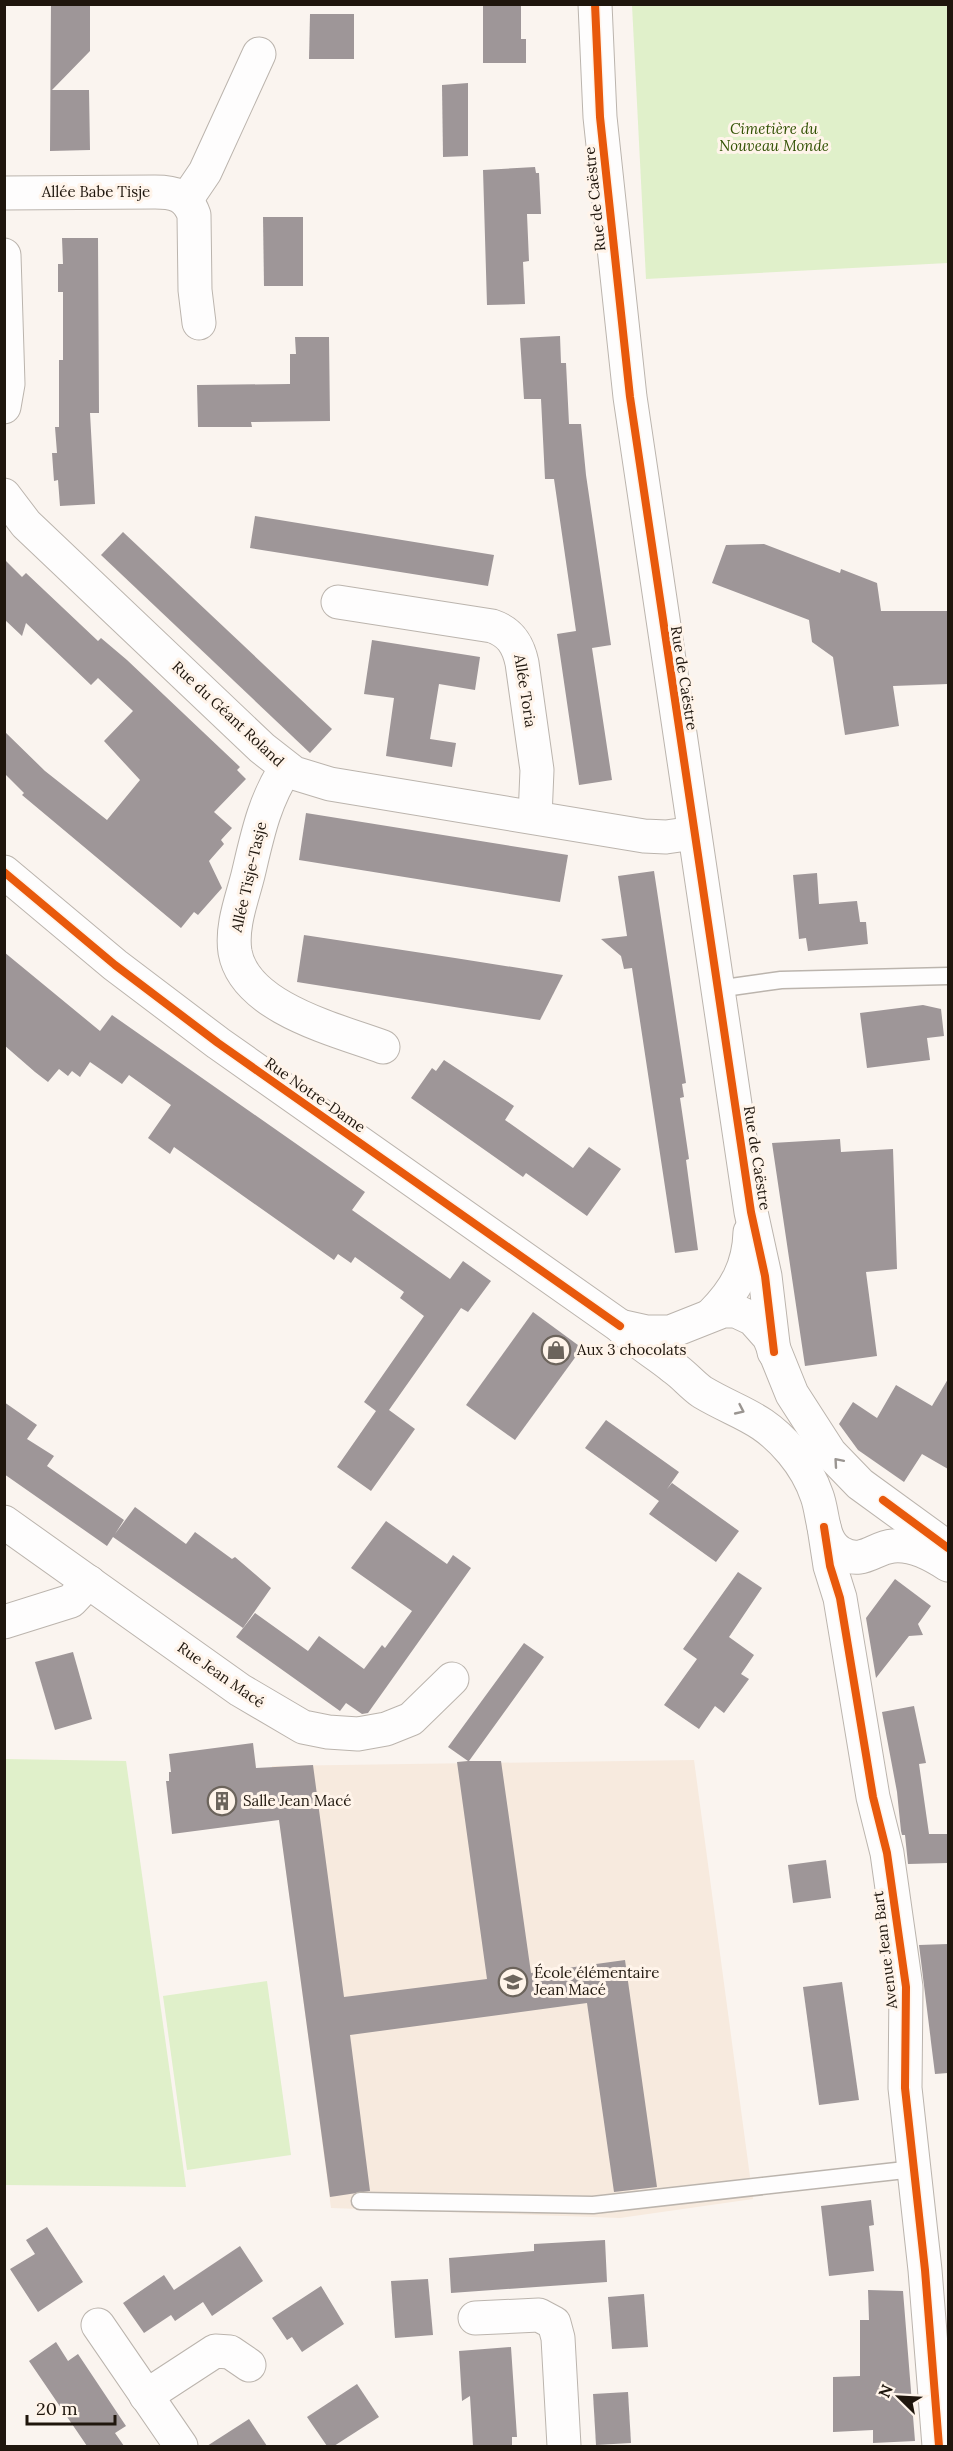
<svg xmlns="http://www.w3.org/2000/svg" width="953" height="2451" viewBox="0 0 953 2451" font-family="Lora,serif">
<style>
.built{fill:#f7eade}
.green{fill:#e0f0ca}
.building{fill:#9e9698}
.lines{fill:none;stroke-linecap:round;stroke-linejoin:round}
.lane-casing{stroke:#bbb4ad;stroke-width:19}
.street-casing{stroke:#bbb4ad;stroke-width:35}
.secondary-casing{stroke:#bbb4ad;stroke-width:35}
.lane{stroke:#fefdfd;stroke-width:16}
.street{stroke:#fefdfd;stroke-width:33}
.secondary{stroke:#fefdfd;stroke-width:33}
.cycleway-casing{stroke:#fff4ea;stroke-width:11}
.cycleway{stroke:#e8590c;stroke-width:8}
.oneway{stroke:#9a9591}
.labels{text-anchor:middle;stroke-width:6;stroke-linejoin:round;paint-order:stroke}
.park-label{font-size:15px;font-style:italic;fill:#325204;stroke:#fff4ea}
.street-label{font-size:15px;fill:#1f160d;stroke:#fff4ea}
.poi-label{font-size:15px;fill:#1f160d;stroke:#fff4ea;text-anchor:start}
</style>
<rect width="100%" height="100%" fill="#faf4ef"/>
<polygon class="built" points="694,1760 753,2199 620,2218 331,2208 272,1766"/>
<g class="green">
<polygon points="632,5 948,5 948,263 646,279"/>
<polygon points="5,1759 126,1761 186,2187 5,2185"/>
<polygon points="267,1981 291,2155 187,2170 163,1996"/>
</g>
<g class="building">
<polygon points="51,4 90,4 90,51 52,90 89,90 90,150 50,151"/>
<polygon points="521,4 521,39 526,39 526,63 483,63 483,5"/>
<polygon points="310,14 354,14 354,59 309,59"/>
<polygon points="468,83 468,156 443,157 442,85"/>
<polygon points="535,167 536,173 539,173 541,214 527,214 529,261 523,262 525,304 487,305 483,170"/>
<polygon points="263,217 303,217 303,286 264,286"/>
<polygon points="62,238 98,238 99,413 90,413 95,504 60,506 58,480 54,481 52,453 57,453 55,427 59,427 59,360 63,360 63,292 58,292 58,264 63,264"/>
<polygon points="560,336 561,363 566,363 569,424 581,424 586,475 611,645 592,648 612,780 579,785 557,634 576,631 554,479 545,479 541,399 524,399 520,338"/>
<polygon points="295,337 329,337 330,421 251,422 252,427 198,427 197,385 290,384 290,354 296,354"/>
<polygon points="255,516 494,555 488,586 250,548"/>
<polygon points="123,532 332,729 310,753 101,555"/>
<polygon points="764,544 840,573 841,569 877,583 881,611 948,611 948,684 893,686 899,726 845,735 833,657 812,642 809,620 712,583 726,545"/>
<polygon points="4,559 22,577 26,573 98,641 101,638 127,660 240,767 237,770 246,779 214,812 232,828 221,840 224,844 209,861 222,888 198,915 194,912 181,928 22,795 24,793 4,773 4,731 45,771 107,820 140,780 104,741 133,711 98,678 91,685 26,623 22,636 4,619"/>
<polygon points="372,640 480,657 475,690 439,684 430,739 456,743 452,767 386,756 394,698 364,694"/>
<polygon points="306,813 568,855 560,902 299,860"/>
<polygon points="654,871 686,1083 682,1084 684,1097 680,1098 689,1159 686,1160 698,1250 675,1253 632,968 624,969 621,956 601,939 627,936 618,876"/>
<polygon points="817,873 819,904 857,901 860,922 866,922 868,944 808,951 806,938 799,939 793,875"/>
<polygon points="304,935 455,958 563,975 540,1020 467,1009 297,982"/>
<polygon points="4,952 100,1031 112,1015 365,1192 352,1210 450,1279 463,1261 491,1281 468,1312 461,1308 389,1410 415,1429 371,1491 337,1467 376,1411 364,1402 424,1316 400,1298 404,1292 355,1257 351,1263 338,1254 334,1260 174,1147 170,1154 148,1138 171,1105 129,1075 122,1084 90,1062 80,1077 72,1071 68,1076 59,1069 48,1082 35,1072 4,1045"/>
<polygon points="923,1005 941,1009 944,1036 927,1038 930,1060 867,1068 860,1013"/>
<polygon points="444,1060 514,1106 505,1120 573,1168 589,1147 621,1169 587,1216 526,1173 523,1177 411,1098 432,1068 436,1071"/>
<polygon points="840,1139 841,1152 893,1149 897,1269 866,1272 877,1356 805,1366 772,1143"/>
<polygon points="533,1312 582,1348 515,1440 466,1405"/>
<polygon points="948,1379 948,1469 922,1454 904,1482 858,1450 839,1424 853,1402 877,1418 896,1385 932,1406"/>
<polygon points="4,1402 37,1425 27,1439 54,1456 47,1466 124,1520 115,1534 135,1507 186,1544 195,1532 232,1559 235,1557 271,1588 243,1628 113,1537 107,1546 4,1474"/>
<polygon points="606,1420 679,1472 667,1489 672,1483 739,1531 716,1562 649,1514 659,1501 585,1448"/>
<polygon points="386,1521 447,1564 453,1555 471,1568 368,1713 362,1714 346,1703 340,1711 236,1637 255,1613 308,1651 319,1636 364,1669 382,1645 385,1648 412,1611 351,1568"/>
<polygon points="738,1572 762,1588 729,1637 754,1655 741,1674 749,1679 724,1713 715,1706 699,1729 664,1705 697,1659 683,1649"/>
<polygon points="895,1579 931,1606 918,1624 923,1635 909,1636 876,1678 866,1618"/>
<polygon points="524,1643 544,1657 469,1761 501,1761 531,1973 625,1960 657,2187 614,2192 587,2003 350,2035 370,2191 330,2197 279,1820 172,1834 166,1781 169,1781 169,1772 171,1772 169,1754 253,1743 256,1768 313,1765 344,1997 487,1979 457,1762 468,1761 448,1747"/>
<polygon points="73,1652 92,1719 55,1730 35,1662"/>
<polygon points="914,1706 926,1763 919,1764 929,1834 948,1834 948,1863 908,1864 905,1835 902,1835 901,1831 897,1792 882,1712"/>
<polygon points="826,1860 831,1898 793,1903 788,1865"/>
<polygon points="948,1944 948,2073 935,2074 919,1945"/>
<polygon points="842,1982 859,2100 819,2105 803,1987"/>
<polygon points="871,2200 874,2225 869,2226 874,2271 829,2276 821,2206"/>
<polygon points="47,2227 83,2282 38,2312 10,2269 35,2254 26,2240"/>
<polygon points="605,2240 607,2282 451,2293 449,2258 534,2251 534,2244"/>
<polygon points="240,2246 263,2281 212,2316 203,2302 175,2321 171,2315 144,2333 123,2303 164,2275 174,2290"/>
<polygon points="428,2279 433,2335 395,2338 391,2281"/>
<polygon points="321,2286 344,2324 302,2352 292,2337 287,2340 272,2318"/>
<polygon points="868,2290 903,2291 915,2441 873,2443 873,2430 833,2432 833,2377 860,2376 860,2320 869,2320"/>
<polygon points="644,2294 648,2347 612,2349 608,2297"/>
<polygon points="56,2342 68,2361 78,2354 126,2426 115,2433 124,2446 87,2446 29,2361"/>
<polygon points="511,2347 517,2437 512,2437 512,2446 473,2446 470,2396 462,2401 459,2351"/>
<polygon points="357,2384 379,2417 334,2446 327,2446 307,2417"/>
<polygon points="628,2392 631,2443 596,2445 593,2394"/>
<polygon points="249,2419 267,2446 207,2446"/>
</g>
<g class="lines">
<g class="lane-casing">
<g id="lane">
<polyline points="717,989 781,980 948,976"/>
<polyline points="360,2201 593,2205 914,2169"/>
</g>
</g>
<g class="street-casing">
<g id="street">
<polyline points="595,4 600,117 630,397 751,1212 765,1276 774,1352"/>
<path d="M4,193l151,-1c19,0 32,3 39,23l1,75 4,33"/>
<polyline points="186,200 205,172 259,54"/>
<polyline points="4,255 8,384 4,407"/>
<polyline points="4,495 26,524 262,748 294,773 330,784 644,836 666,837 694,833"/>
<path d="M338,602l154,24c18,6 26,18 30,37l15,107 -2,47"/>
<path d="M286,768c-22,33 -29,69 -38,107 -6,24 -17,51 -13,77 10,56 102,78 148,95"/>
<path d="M712,1314c24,-24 37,-48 38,-82"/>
<polyline points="4,1522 240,1690 303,1727 328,1732 358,1734 386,1729 411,1719 452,1679"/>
<polyline points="824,1527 830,1566 840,1598 873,1797 887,1853 906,1987 905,2088 925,2270 939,2446"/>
<polyline points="4,1622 71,1601 89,1582"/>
<polyline points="475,2318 539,2315 554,2323 558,2338 564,2446"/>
<polyline points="98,2325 181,2446"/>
<polyline points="146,2396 215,2351 230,2352 249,2365"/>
</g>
</g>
<g class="secondary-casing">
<g id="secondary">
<path d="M4,872l111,93 103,78 402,283c17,17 36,27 54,42 10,7 18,17 28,24 37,22 60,24 90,60 10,12 20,29 25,44 7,19 4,46 24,57 22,12 32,-5 52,-7 19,-2 40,9 55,19"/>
<polyline points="620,1326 647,1332 670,1332 723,1311 736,1311 753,1319 769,1337 792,1394 830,1453 860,1484 948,1548"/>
</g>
</g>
<use href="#lane" class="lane"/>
<use href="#street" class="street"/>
<use href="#secondary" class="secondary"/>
<g class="cycleway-casing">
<g id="cycleway">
<polyline points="595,4 600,117 630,397 751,1212 765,1276 774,1352"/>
<polyline points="4,872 115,965 218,1043 620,1326"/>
<polyline points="883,1500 948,1548"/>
<polyline points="824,1527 830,1566 840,1598 873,1797 887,1853 906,1987 905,2088 925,2270 939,2446"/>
</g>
</g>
<use href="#cycleway" class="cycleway"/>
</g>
<defs><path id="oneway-chevron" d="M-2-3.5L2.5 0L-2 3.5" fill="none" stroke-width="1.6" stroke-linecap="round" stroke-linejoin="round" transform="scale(1.5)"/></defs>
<g class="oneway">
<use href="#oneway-chevron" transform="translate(740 1410) rotate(25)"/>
<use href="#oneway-chevron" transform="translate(838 1462) rotate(-131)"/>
</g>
<defs>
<g id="shop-ring" transform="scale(1.5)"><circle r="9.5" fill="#fff4ea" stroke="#6c645c" stroke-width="1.5"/><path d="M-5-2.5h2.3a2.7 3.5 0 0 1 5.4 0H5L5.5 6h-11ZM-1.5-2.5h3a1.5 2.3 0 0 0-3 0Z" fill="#6c645c"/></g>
<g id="building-ring" transform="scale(1.5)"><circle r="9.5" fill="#fff4ea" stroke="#6c645c" stroke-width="1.5"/><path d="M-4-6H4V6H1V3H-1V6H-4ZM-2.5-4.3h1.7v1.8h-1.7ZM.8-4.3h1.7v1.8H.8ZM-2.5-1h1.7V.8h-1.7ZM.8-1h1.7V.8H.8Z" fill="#6c645c"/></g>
<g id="school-ring" transform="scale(1.5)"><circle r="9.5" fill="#fff4ea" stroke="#6c645c" stroke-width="1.5"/><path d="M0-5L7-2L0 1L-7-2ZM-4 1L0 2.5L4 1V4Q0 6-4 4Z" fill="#6c645c"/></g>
</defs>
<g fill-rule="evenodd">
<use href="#shop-ring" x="556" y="1350"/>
<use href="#building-ring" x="222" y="1801"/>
<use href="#school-ring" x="513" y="1982"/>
</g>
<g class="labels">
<g class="park-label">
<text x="774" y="134">Cimetière du<tspan x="774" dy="17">Nouveau Monde</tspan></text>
</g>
<g class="street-label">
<text x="96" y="197">Allée Babe Tisje</text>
<text transform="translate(595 199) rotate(-96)" y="5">Rue de Caëstre</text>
<text transform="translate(684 678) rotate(81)" y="5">Rue de Caëstre</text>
<text transform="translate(525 691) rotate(81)" y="5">Allée Toria</text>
<text transform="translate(228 714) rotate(43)" y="5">Rue du Géant Roland</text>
<text transform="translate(249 877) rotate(-77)" y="5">Allée Tisje-Tasje</text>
<text transform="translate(315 1095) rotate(35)" y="5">Rue Notre-Dame</text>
<text transform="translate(757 1158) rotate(81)" y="5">Rue de Caëstre</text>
<text transform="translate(221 1675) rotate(35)" y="5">Rue Jean Macé</text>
<text transform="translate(885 1950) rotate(-97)" y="5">Avenue Jean Bart</text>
</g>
<g class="poi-label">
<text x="577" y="1355">Aux 3 chocolats</text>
<text x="243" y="1806">Salle Jean Macé</text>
<text x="534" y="1978">École élémentaire<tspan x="534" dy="17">Jean Macé</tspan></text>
</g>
</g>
<rect width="953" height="2451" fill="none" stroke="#1f160d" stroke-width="12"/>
<g transform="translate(899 2397) rotate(294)" stroke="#fff4ea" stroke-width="4.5" paint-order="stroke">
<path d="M0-4.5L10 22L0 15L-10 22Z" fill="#1f160d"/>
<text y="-9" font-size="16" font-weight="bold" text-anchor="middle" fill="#1f160d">N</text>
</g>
<path d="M27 2415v9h88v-9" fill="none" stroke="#1f160d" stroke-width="3"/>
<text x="36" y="2415" font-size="18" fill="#1f160d" stroke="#fff4ea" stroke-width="4.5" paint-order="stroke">20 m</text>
</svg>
